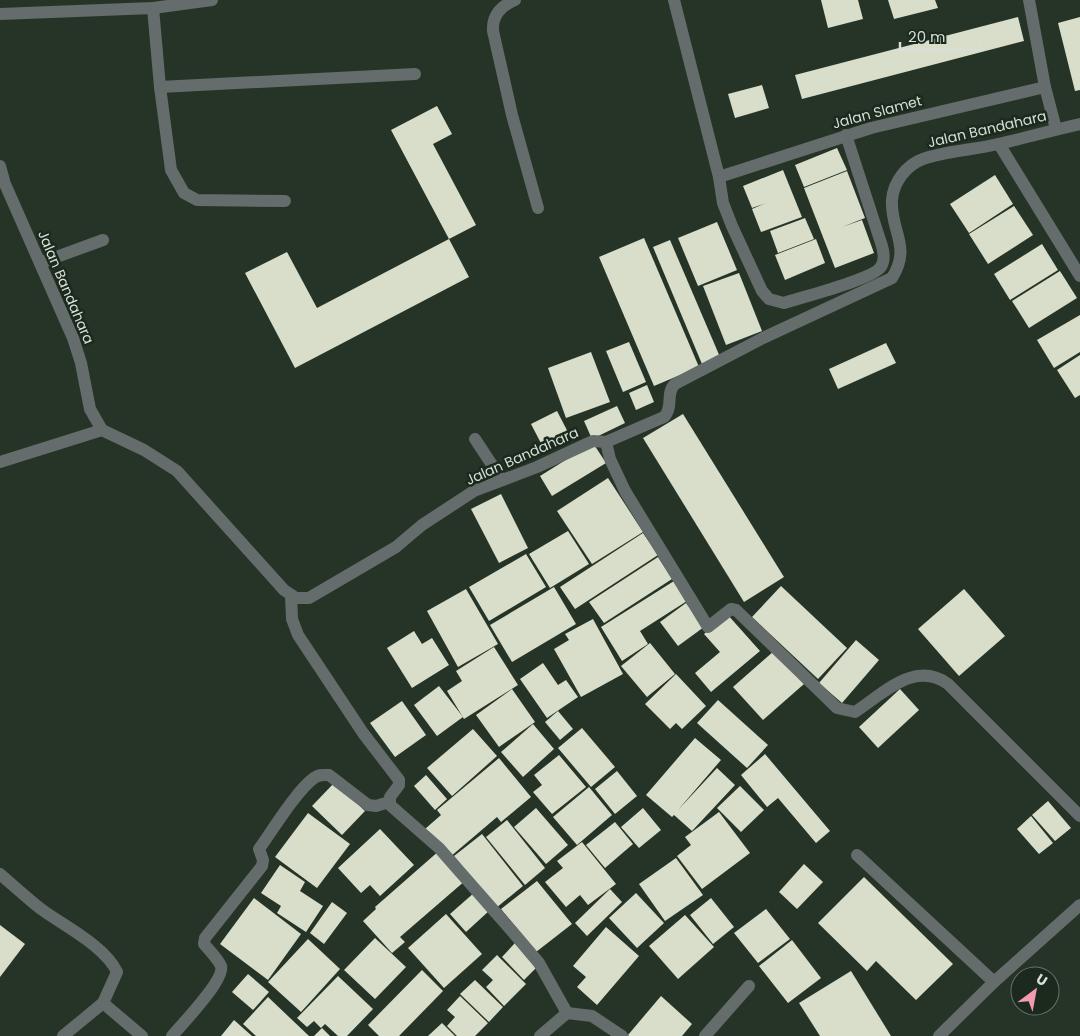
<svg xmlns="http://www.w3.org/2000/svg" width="1080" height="1036" viewBox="0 0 1080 1036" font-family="Poppins,sans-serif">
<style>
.building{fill:#d8deca}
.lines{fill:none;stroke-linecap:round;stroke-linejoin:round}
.minor{stroke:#646d6b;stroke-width:12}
.labels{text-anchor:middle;stroke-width:5;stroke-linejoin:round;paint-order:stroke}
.street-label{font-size:14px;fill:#d7dfd8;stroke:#1c2a1e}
</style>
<rect width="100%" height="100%" fill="#263428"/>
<g class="building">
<polygon points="821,0 858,0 863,19 828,28"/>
<polygon points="888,0 935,0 938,8 894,19"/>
<polygon points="1018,17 1024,41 802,99 795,75"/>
<polygon points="1080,17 1080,90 1075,91 1058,23"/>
<polygon points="762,85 769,108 735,118 728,94"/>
<polygon points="437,106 452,134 433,144 476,225 449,239 391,130"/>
<polygon points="837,148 847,170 804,187 795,165"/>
<polygon points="783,170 802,217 761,232 752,209 766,203 752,208 743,186"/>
<polygon points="847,171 865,218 842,227 862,220 874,253 835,268 804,188"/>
<polygon points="995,175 1013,204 969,233 950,204"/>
<polygon points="1014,206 1033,235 988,264 969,234"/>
<polygon points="805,218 814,239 778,253 770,231"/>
<polygon points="717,222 737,270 698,286 678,238"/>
<polygon points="644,238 699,367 654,386 599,257"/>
<polygon points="449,239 469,277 295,368 245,273 287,252 317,308"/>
<polygon points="816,239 825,263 785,280 775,255"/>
<polygon points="670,240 720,357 702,364 653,247"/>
<polygon points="1042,244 1058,270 1010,300 994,274"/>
<polygon points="1060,271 1077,298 1029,328 1012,301"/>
<polygon points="739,273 762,331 726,345 703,286"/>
<polygon points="1080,315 1080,352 1054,368 1037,340"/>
<polygon points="629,342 646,382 623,392 606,351"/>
<polygon points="886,343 896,363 838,389 829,369"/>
<polygon points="591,352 610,402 566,418 548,368"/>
<polygon points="1080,355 1080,395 1075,398 1057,370"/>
<polygon points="647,385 654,402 636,410 629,393"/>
<polygon points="617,406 625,423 592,439 584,421"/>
<polygon points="557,411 571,438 545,451 531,424"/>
<polygon points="683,414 784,577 744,602 643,438"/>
<polygon points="593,443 606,463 552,496 540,476"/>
<polygon points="608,478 643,532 592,564 557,511"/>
<polygon points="501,494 528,548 499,563 471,509"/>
<polygon points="568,531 589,564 550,588 529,554"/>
<polygon points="643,533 658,555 575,609 560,587"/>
<polygon points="526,554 546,587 489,621 469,587"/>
<polygon points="658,557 672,579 604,623 589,602"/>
<polygon points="674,581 687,601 640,631 648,644 622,661 601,627"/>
<polygon points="781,586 847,648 818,679 752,617"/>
<polygon points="554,587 576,624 512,662 490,625"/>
<polygon points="466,589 498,644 458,667 427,611"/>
<polygon points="964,589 1005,636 959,676 918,629"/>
<polygon points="686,603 704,627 678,646 660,622"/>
<polygon points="727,614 760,651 711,692 695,673 720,652 704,634"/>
<polygon points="593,619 623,674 581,697 554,649 569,640 565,634"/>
<polygon points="414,631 422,644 432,638 449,665 412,688 387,648"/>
<polygon points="856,640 879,660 842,703 819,683"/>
<polygon points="650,643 675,674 647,697 621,666"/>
<polygon points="494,647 518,685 464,719 447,691 462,681 456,671"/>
<polygon points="774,651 804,684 763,720 733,687"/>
<polygon points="543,663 558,685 566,680 578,697 547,718 520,679"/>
<polygon points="676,674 706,706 682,729 676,723 670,729 645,704"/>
<polygon points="439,686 463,717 437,736 414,705"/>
<polygon points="512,689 535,722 499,747 476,715"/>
<polygon points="900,689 919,710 878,748 859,727"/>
<polygon points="718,700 768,745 747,768 697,723"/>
<polygon points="402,701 426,735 395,757 370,723"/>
<polygon points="558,711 573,729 560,740 545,722"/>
<polygon points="533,724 554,749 523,777 501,752"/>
<polygon points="582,728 615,767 591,787 558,748"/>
<polygon points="473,729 497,756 452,796 427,768"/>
<polygon points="695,738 721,760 678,810 717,768 735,785 692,831 674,815 672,817 646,795"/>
<polygon points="765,754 830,831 816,843 778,798 767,807 741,775"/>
<polygon points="559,755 586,787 552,814 533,792 542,785 534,775"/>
<polygon points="499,758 531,797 501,822 497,817 450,857 425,829 441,815 437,810"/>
<polygon points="617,771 637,796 615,814 595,789"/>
<polygon points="426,775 447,799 435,810 414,786"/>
<polygon points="335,782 365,811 342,835 312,806"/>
<polygon points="740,786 764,810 741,832 717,808"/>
<polygon points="589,787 612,815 577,845 553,817"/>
<polygon points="1048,801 1071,828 1055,841 1032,815"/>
<polygon points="536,808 568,845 546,864 514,827"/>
<polygon points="643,808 661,830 639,848 621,827"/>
<polygon points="719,812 750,853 702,889 677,856 691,845 685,837"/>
<polygon points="308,813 350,844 317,888 275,857"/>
<polygon points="1031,816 1053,843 1039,854 1017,829"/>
<polygon points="507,820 545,868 525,885 486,837"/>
<polygon points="615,822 633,844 605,868 586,845"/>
<polygon points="380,829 414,865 380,896 370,885 361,893 338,868"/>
<polygon points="482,834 523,886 496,908 454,856"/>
<polygon points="582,842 616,884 588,905 580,895 566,907 545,882 563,868 557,861"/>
<polygon points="440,850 466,880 400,937 405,942 392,953 363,921 376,909 375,907"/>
<polygon points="676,858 703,895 665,921 639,884"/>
<polygon points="804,864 823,882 797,909 779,892"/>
<polygon points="280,865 305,882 300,891 323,906 306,932 277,913 281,906 261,893"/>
<polygon points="864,877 953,964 916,1000 876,961 867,971 818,923"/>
<polygon points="537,881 572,924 536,952 501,909"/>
<polygon points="610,889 622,902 587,936 575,923"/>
<polygon points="475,892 490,910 466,932 450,914"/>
<polygon points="636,893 664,923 637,948 609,918"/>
<polygon points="254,898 301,934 268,980 220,944"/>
<polygon points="711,898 734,927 713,944 690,915"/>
<polygon points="332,902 347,913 324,944 310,933"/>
<polygon points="766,909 790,939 758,963 734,933"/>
<polygon points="446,914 482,954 444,988 408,948"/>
<polygon points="685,915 714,947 678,979 649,946"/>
<polygon points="0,925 25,944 0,977"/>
<polygon points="606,927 639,956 597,1005 577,987 586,977 573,966"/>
<polygon points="375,938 406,967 375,999 344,970"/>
<polygon points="308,939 340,969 301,1012 268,982"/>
<polygon points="792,940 821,978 788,1003 759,966"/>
<polygon points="515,943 538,966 524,980 502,957"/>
<polygon points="497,955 526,984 504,1006 486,987 493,980 482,970"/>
<polygon points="422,970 443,991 399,1036 379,1036 368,1025"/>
<polygon points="851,971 891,1036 820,1036 799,1003"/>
<polygon points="248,974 269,992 253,1010 232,992"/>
<polygon points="338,976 373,1009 347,1036 338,1036 325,1024 321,1028 314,1021 307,1027 297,1018"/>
<polygon points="475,980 503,1007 489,1022 460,994"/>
<polygon points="460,996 488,1023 475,1036 457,1036 447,1026 455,1017 447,1010"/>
<polygon points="661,996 692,1024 682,1036 629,1036 628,1035"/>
<polygon points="268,997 309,1036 256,1036 243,1024"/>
<polygon points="234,1020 252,1036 221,1036"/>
<polygon points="442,1023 455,1036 428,1036"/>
<polygon points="322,1028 330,1036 314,1036"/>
</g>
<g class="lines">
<g class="minor">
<path d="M515,0c-14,6 -23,15 -22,31l19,84 26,93"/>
<path d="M674,0l45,177 4,26 9,23 30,65 7,8 15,4c18,-6 86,-23 96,-35 5,-6 4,-15 2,-22l-36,-111"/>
<polyline points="1029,0 1045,87 1056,129"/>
<polyline points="153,8 160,87 171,170 184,193 197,200 285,201"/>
<polyline points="0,14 153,8 212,0"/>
<polyline points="160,87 415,74"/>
<polyline points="999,144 1080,276"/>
<path d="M0,166l5,18 68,154 8,25 9,46 12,21 42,20 33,21 107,119 12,8h13l87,-51 26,-22 52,-34 63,-24 56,-26 13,1 58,-25c10,-10 1,-24 11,-33l88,-46 129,-60c20,-32 -2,-47 0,-78 1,-17 14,-35 31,-41 23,-8 51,-9 75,-15 28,-6 54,-14 82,-20"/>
<polyline points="719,177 871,128 1045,87"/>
<polyline points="40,263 103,240"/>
<polyline points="475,439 502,480"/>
<path d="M606,442l4,17 15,32 83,136 23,-18 5,1 101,98 18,4c29,-19 60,-52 93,-28l132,132"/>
<polyline points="0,462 102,430"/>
<polyline points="291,595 292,619 298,635 363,733 399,780 399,785 390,797 390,805 439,848 511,930 539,963 567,1013"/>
<polyline points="857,855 994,982 939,1036"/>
<path d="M0,874c14,12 27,24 41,35 23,17 64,37 76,63l-14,31 -40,33"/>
<polyline points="994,982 1080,905"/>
<polyline points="103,1003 142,1036"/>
<path d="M172,1036c10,-12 53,-56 49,-70 -3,-7 -12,-16 -17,-22l1,-6 57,-72 1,-6 -4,-11c13,-18 38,-59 55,-71 5,-4 9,-3 15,-3l39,30 8,1 13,-4"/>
<polyline points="540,1036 567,1013 592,1016 622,1036"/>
<polyline points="705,1036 749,986"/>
</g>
</g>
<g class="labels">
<g class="street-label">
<text transform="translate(877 112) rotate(-15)" y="5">Jalan Slamet</text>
<text transform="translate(987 129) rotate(-13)" y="5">Jalan Bandahara</text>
<text transform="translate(66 287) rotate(67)" y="5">Jalan Bandahara</text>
<text transform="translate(522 456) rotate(-24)" y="5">Jalan Bandahara</text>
</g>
</g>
<g transform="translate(1035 991) rotate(32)"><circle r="24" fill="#1c2a1e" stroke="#677268"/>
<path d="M0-4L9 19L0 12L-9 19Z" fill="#f29aaf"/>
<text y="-8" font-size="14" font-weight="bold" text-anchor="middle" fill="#d7dfd8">U</text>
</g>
<path d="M900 42v8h81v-8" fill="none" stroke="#d7dfd8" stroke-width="2.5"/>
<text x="908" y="42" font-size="15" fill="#d7dfd8" stroke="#1c2a1e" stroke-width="4" paint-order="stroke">20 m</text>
</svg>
